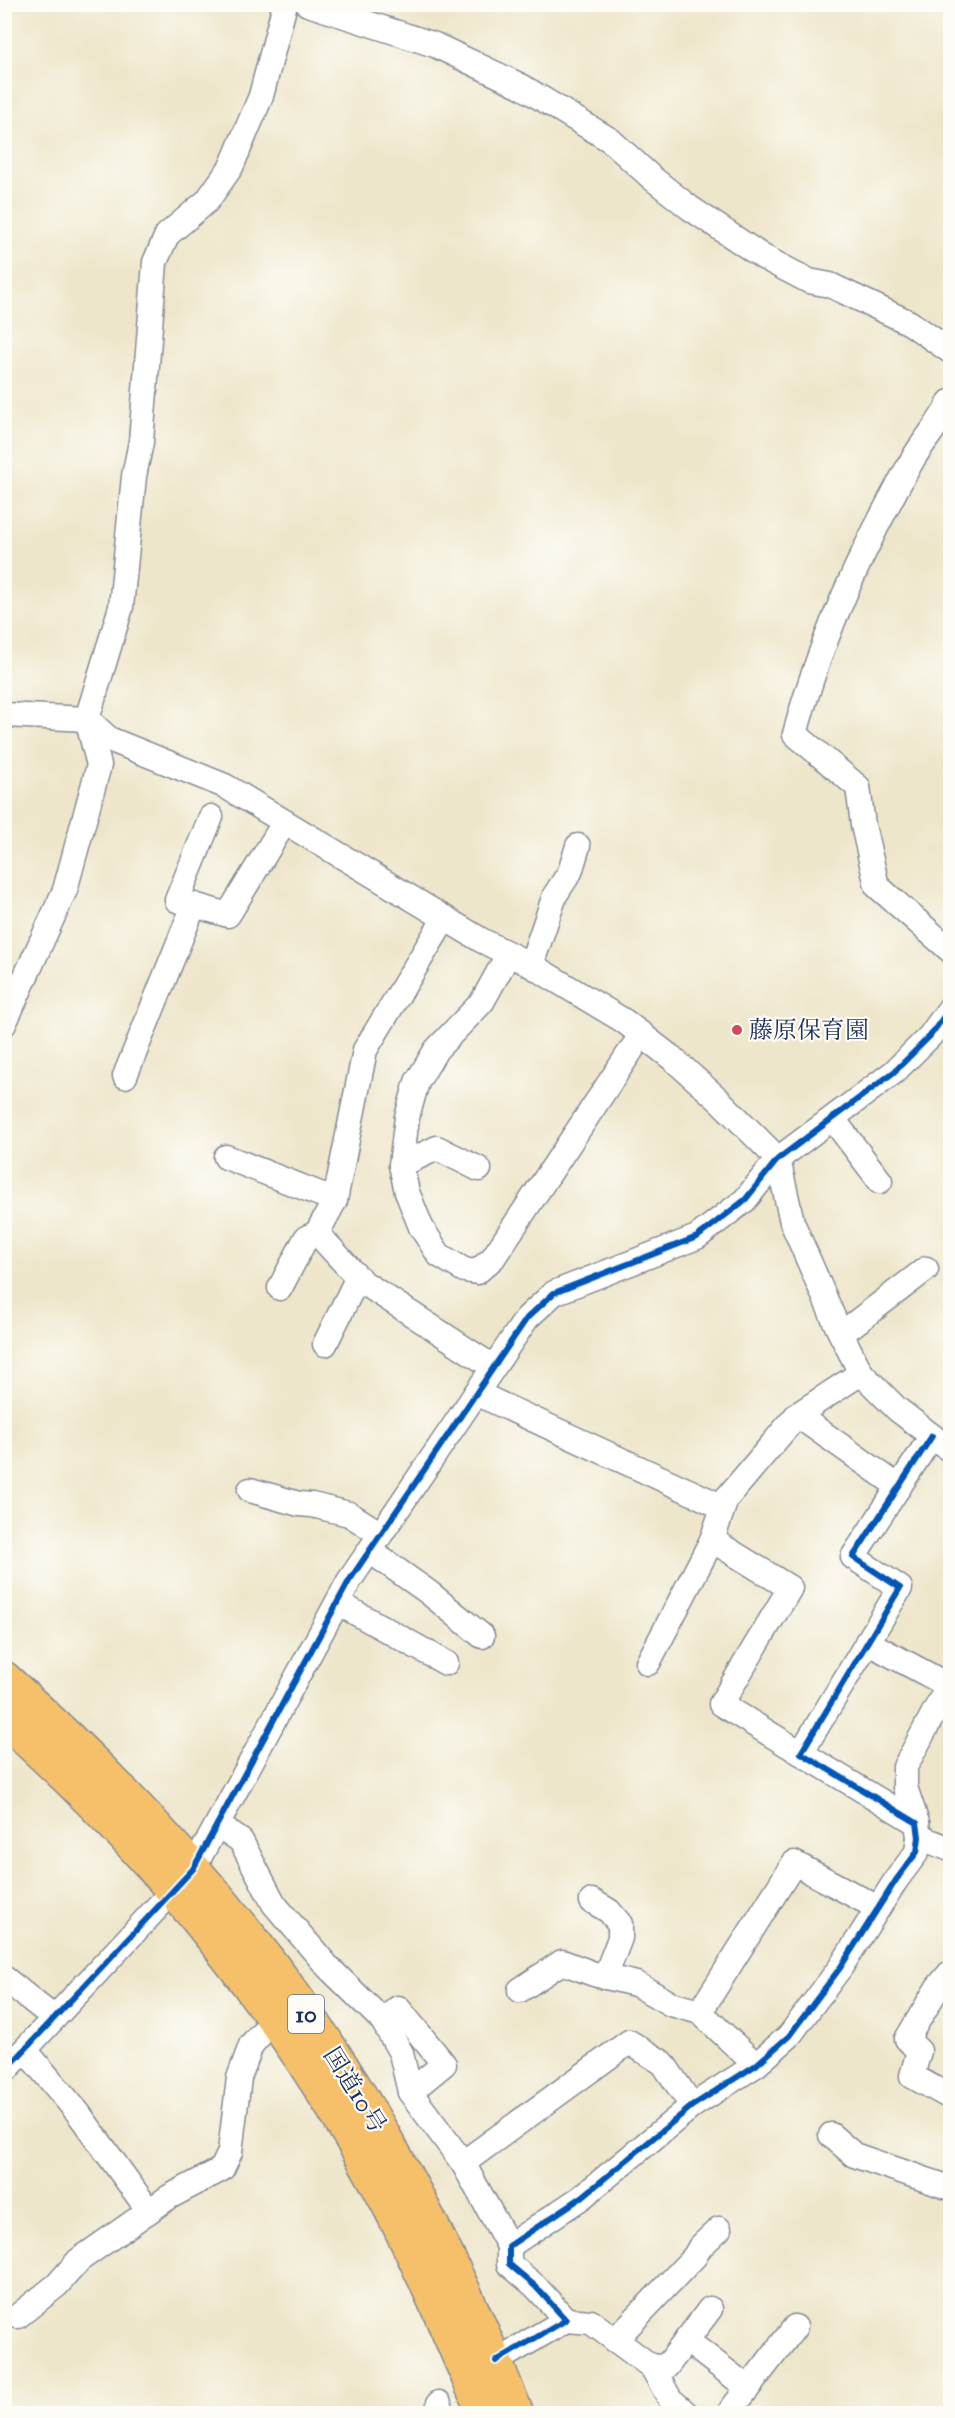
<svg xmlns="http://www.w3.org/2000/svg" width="955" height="2418" viewBox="0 0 955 2418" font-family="'IM FELL Great Primer','Noto Serif JP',serif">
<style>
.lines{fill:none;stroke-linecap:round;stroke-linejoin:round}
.minor-casing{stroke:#848a94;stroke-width:27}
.trunk-casing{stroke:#848a94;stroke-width:36}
.minor{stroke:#fff;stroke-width:24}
.trunk{stroke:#f6c06b;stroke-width:33}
.cycleway-casing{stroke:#fdfcf7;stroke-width:10}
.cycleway{stroke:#0057b8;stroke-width:6}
.poi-dot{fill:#d1495b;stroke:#fdfcf7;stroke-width:2}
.labels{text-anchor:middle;stroke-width:4.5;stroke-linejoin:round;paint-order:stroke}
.shield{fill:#fdfcf7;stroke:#5f6c8c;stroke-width:1.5}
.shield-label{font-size:22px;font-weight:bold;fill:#1b2f5e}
.poi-label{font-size:24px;fill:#1b2f5e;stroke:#fdfcf7;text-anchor:start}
.street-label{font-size:24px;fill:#1b2f5e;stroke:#fdfcf7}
</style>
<rect width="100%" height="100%" fill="#fdfcf7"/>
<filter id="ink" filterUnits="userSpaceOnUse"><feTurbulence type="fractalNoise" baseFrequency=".0167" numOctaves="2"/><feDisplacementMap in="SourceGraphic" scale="12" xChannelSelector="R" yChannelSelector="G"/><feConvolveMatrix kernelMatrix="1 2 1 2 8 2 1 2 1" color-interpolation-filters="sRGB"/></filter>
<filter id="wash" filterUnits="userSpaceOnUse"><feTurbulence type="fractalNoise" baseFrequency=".008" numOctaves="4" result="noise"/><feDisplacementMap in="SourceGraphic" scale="24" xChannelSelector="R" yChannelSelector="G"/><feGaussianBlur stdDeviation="1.35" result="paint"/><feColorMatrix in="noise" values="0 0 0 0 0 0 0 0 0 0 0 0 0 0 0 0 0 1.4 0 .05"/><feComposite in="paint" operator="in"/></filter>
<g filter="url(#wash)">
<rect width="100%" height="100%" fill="#eee6ca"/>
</g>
<g filter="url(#ink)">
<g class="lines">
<g class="minor-casing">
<g id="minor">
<polyline points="308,4 435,45 521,86 610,140 652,178 690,208 763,257 809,281 830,285 910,323 950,351"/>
<path d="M950,402c-10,22 -28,40 -40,62 -48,85 -90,176 -115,270l63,53 5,38 14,61 73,64"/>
<polyline points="4,715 87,719 109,739 225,786 481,940 531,965 624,1021 673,1059 719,1100 778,1159 792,1222 837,1326 861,1373 897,1409 950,1450"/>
<polyline points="211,817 177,900 228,915 284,823"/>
<polyline points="445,918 365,1050 335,1200 317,1233 361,1281 493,1367"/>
<polyline points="508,955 482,1002 436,1050 417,1082 407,1117 401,1165 407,1192 421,1227 439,1255 464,1270 477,1272 493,1258 642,1034"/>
<polyline points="531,965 555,895 570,872 578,846"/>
<polyline points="4,1024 65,890 99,765 87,719 121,607 134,476 141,442 155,262 167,235 207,201 231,167 261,96 285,4"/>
<polyline points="125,1076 194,905"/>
<polyline points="833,1119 880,1181"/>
<polyline points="226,1157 335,1200"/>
<polyline points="401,1165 437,1148 479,1169"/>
<polyline points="280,1288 306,1238 317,1233"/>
<polyline points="841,1334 926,1269"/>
<polyline points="325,1344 358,1277"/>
<polyline points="476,1393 723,1507"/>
<polyline points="797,1415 899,1487"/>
<polyline points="250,1490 299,1504 312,1505 349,1514 381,1534"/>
<polyline points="712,1540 726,1499 797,1415 861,1373"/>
<polyline points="370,1551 428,1592 482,1636"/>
<polyline points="338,1603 446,1663"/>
<polyline points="867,1642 940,1681 946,1690 905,1767 905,1787 917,1823"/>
<polyline points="648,1663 712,1540 790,1588 721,1704 801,1753"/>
<polyline points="218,1825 241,1841 274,1904 328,1967 383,2021 401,2053 410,2092 463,2163 509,2246"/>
<polyline points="919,1837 950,1849"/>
<polyline points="592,1901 609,1911 620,1924 620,1938 605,1977"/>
<polyline points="949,1974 938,1987 907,2039 919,2051 912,2076 950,2097"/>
<polyline points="4,1978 54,2018"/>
<polyline points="520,1990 562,1962 594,1974 636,1984 671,2004 700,2012"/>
<polyline points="383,2021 398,2008 444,2064 410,2092"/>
<polyline points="25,2050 79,2114 149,2211"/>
<polyline points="756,2065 700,2012 794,1863 878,1908"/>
<polyline points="4,2072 193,1869 349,1581 527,1318 554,1293 697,1237 745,1200 778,1159 894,1072 930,1036 950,1008"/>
<polyline points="831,2135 854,2155 950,2188"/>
<polyline points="463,2163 629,2042 663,2063 692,2106"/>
<polyline points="18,2316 57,2285 79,2260 169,2197 222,2169 230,2152 239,2078 251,2045 274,2019"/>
<polyline points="566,2320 591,2322 652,2367 670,2399 687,2414"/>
<polyline points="615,2340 695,2256 700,2247 719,2229"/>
<polyline points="686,2340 748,2388 795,2327"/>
<polyline points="496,2361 566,2320 535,2286 509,2264 509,2246 582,2197 692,2106 756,2065 789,2036 840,1968 896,1880 917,1852 919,1837 917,1823 801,1753 900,1588 853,1557 932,1436"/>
<polyline points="652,2367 667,2366 710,2309"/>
<polyline points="439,2403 443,2414"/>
<polyline points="731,2410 748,2388"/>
</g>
</g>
<g class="trunk-casing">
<g id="trunk">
<path d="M4,1678c118,106 229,224 317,356 79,118 143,248 196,380"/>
<path d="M4,1720c155,136 287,302 384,484 35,68 65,139 96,210"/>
</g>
</g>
<use href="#minor" class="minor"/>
<use href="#trunk" class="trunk"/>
<g class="cycleway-casing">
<g id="cycleway">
<polyline points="4,2072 193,1869 349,1581 527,1318 554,1293 697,1237 745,1200 778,1159 894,1072 930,1036 950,1008"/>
<polyline points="496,2361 566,2320 535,2286 509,2264 509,2246 582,2197 692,2106 756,2065 789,2036 840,1968 896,1880 917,1852 919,1837 917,1823 801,1753 900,1588 853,1557 932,1436"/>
</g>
</g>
<use href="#cycleway" class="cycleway"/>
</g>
</g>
<circle class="poi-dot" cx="737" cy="1030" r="6"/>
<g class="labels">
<rect class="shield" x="288" y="1995" width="36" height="38" rx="4.5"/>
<g class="shield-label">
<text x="306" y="2022">10</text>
</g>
<g class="poi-label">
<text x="749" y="1038">藤原保育園</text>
</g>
<g class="street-label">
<text transform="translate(355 2090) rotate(58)" y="8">国道10号</text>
</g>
</g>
<rect width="955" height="2418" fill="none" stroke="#fdfcf7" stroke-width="24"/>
</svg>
